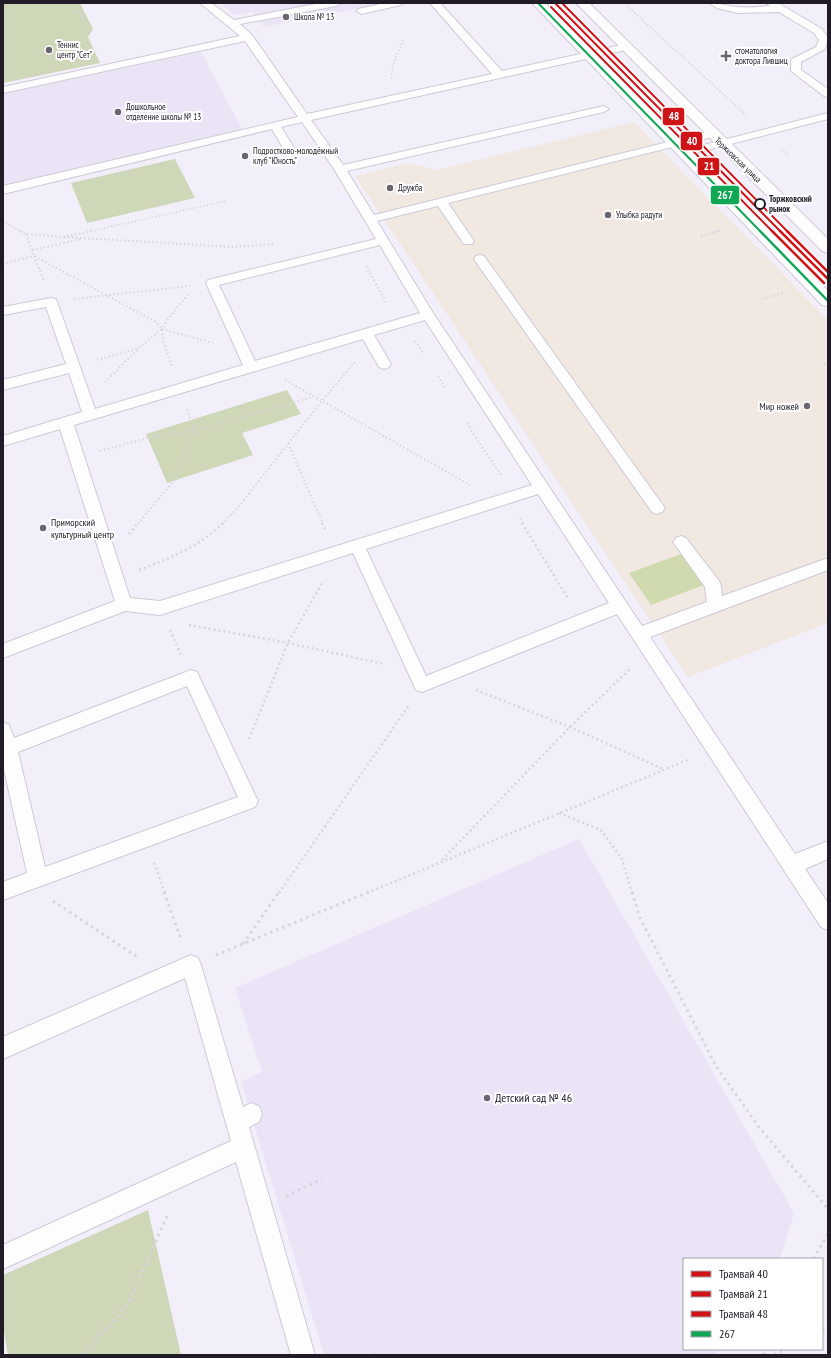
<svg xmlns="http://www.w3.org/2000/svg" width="831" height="1358" viewBox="0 0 831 1358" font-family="'PT Sans Narrow',sans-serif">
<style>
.commercial{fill:#f1e8e2}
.built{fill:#ebe3f6}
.green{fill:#cfd7b9}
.forest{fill:#cfdbae}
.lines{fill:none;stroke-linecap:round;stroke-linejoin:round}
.lane-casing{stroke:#cecad5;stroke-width:2}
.secondary-casing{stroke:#cecad5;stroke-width:2}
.path-far3{stroke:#d7d6da;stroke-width:1.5;stroke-dasharray:1.5 2;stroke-linecap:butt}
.path-far2{stroke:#d7d6da;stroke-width:2;stroke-dasharray:1.5 2.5;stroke-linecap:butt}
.path-far1{stroke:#d7d6da;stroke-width:2.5;stroke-dasharray:2 3;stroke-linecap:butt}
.path{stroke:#d7d6da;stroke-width:3;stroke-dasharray:2.5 4;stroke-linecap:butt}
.lane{fill:#fdfdfe;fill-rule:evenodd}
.secondary{fill:#fdfdfe;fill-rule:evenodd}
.bus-1-far1-casing{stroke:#fff;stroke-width:4}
.bus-1-casing{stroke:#fff;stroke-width:5}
.bus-1-far1{stroke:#10a855;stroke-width:2}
.bus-1{stroke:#10a855;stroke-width:2.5}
.tram-1-far1-casing{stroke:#fff;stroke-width:4}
.tram-1-casing{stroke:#fff;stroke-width:5}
.tram-2-far1-casing{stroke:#fff;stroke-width:4}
.tram-2-casing{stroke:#fff;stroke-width:5}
.tram-3-far1-casing{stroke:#fff;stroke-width:4}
.tram-3-casing{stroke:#fff;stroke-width:5}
.tram-1-far1{stroke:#ce1417;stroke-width:2}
.tram-1{stroke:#ce1417;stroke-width:2.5}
.tram-2-far1{stroke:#ce1417;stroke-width:2}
.tram-2{stroke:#ce1417;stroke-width:2.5}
.tram-3-far1{stroke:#ce1417;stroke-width:2}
.tram-3{stroke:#ce1417;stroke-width:2.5}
.poi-dot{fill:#6a6571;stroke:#fff;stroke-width:1.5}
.stop-dot{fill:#fff;stroke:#201b27;stroke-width:2}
.labels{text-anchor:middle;stroke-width:4;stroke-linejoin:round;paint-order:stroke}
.far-poi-label{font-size:9px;fill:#201b27;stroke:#fff;text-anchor:start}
.far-street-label{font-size:9px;fill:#201b27;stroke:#fff}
.far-stop-label{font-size:9px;font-weight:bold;fill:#201b27;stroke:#fff;text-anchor:start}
.poi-label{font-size:10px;fill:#201b27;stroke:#fff;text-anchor:end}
.near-poi-label{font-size:12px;fill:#201b27;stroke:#fff;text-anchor:start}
.line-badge{stroke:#fff;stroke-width:1.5}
.badge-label{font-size:11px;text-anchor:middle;font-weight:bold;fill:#fff}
</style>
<rect width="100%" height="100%" fill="#f3effa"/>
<polygon class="commercial" points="634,122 828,320 828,623 688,677 355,176 409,163 437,170"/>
<g class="built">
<polygon points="221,3 383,3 264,27 253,12 234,15"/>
<polygon points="201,52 242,129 3,188 3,94"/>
<polygon points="579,839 794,1213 780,1259 684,1259 684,1349 723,1349 712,1355 324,1355 241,1082 262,1072 235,988"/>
</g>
<g class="green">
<polygon points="3,3 80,3 93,29 88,37 100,63 3,83"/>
<polygon points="175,159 195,198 87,223 71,183"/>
<polygon points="287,390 301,414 242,433 253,455 167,483 146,434"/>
<polygon points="148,1210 181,1355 8,1355 3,1326 3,1275"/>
</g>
<polygon class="forest" points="681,554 704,585 651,605 629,573"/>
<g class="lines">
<g class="lane-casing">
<g id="lane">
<path d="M200,3h11l23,17 87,-17h20l-5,3 -96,18 12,11 55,79 185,-40 -62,-71h10l62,68 124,-27 5,3 -5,3 -315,70 32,45 261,-59 5,3 -5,3 -257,59 27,44 338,-84 6,3 -2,2 -268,67 26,38 -2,3h-8l-26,-38 -61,15 56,92 209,313 65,-24 -2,-15 -29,-41 -3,-4 3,-4 5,-2 5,2 33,43 2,5 1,10 106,-38v12l-178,67 145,217 33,-13v18l-23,10 23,34v27l-7,-3 -204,-313 -195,78 -6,-2 -63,-137 -193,62 -35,-4 -122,47v-14l112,-43 -55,-172 -57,17v-10l79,-24 -13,-39 -66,17v-10l63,-16 -20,-57 -43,8v-8l48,-9 5,1 39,110 148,-44 -37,-82 2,-3 168,-41 -42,-70 -32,-47 -21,5 15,24 -6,3 -4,-1 -14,-24 -269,65v-8l295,-69 -53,-76 -242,52v-6l237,-51zM380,245l40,68 -165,48 -36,-76zM425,320l107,165 -372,116 -30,-3 -56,-173 289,-86 16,28 5,2 5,-2 2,-3 -17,-29zM538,494l71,109 -183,73 -60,-127z"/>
<polygon points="385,3 403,3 401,5 361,14 356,11 358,9"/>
<path d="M709,3c10,0 19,3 29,4 10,1 21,0 32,-1l-4,-3h12l44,26 6,9 -3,11 -24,13v8l27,19v8l-4,-1 -33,-25v-10l1,-2 24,-12 3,-7 -5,-7 -35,-21 -42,1 -20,-5z"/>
<polygon points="828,113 828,119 684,156 680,155 678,153 680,151"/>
<polygon points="480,255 484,256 662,504 665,508 662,512 657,514 652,512 476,262 474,259 476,256"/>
<path d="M191,670l6,2 58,123 3,6 -3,6 -252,93v-18l24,-9 -24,-108v-43l6,3 5,13zM187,686l51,111 -193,70 -27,-115z"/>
<polygon points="191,955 198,958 201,965 243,1107 251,1103 259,1106 262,1114 259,1122 249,1127 315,1355 291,1355 236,1162 3,1269 3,1245 231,1141 185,978 3,1059 3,1037"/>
</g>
</g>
<g class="secondary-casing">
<g id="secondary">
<polygon points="532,3 545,3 828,291 828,306 822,305"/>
<polygon points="576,3 589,3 828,239 828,253 822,251"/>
</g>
</g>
<g class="path-far3">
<polyline points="624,3 746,115"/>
<polyline points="75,12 80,11 88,29 83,37 89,51"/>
<polyline points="391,78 394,62 404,38"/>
<polyline points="781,149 789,156"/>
<polyline points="3,221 22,232"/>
<polyline points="87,232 226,201"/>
<polyline points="715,232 721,230"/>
</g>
<g class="path-far2">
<polyline points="20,231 26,234 64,237 92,231"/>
<polyline points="26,234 34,256 156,322 162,329 163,341 172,367"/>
<polyline points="701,236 718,231"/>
<polyline points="64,237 234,247 274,244"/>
<polyline points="32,250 81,239"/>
<polyline points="3,264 34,256 44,281"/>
<polyline points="366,266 387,304"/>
<polyline points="74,299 190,286"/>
<polyline points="762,299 783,293"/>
<polyline points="162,329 213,343"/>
<polyline points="415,341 423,353"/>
<polyline points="97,360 140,348"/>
<polyline points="824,364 828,363"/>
<polyline points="438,376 446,389"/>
<polyline points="285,380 470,485"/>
<polyline points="105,382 140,347 162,329 168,319 190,292"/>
<polyline points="468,423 472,432 502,476"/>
<polyline points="288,443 323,524"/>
<polyline points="100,451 151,437 195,431 312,397"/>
<polyline points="520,519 523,524"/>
<polyline points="138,524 177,477 195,431 187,410"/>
<polyline points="222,524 236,510 321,402 355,362"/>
</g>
<g class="path-far1">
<polyline points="322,523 326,531"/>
<polyline points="522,523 569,600"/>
<polyline points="129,534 138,523"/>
<path d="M139,570c31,-12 60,-23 84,-47"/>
<polyline points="189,625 288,643 384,664"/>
<polyline points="170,630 181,655"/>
<polyline points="476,690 570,727 663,769"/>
<polyline points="249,739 288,643 322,583"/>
<polyline points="559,813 601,830 622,859 632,893"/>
<polyline points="442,860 570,727 630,669"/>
<polyline points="154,863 165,893"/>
<polyline points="279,893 409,705"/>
<polyline points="367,893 690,759"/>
</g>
<g class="path">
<polyline points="164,892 181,939"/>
<polyline points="632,892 640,918 716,1066 758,1126 828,1209"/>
<polyline points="53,901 139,958"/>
<polyline points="243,944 279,892"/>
<polyline points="216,955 369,892"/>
<polyline points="286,1196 322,1179"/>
<polyline points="814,1259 828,1233"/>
<polyline points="822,1330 828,1326"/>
<polyline points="82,1355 127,1306 168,1214"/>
<polyline points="373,1355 378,1352"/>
<polyline points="764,1355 767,1349"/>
<polyline points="774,1355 786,1349"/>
</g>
<use href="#lane" class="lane"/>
<use href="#secondary" class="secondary"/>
<g class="bus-1-far1-casing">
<polyline id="bus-1-far1" points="538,3 761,232"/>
</g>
<g class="bus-1-casing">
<polyline id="bus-1" points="760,231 828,301"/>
</g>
<use href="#bus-1-far1" class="bus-1-far1"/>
<use href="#bus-1" class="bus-1"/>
<g class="tram-1-far1-casing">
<polyline id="tram-1-far1" points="555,3 781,232"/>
</g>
<g class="tram-1-casing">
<polyline id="tram-1" points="780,231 828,279"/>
</g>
<g class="tram-2-far1-casing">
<polyline id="tram-2-far1" points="551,7 773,232"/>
</g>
<g class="tram-2-casing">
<polyline id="tram-2" points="772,231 824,283"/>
</g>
<g class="tram-3-far1-casing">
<polyline id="tram-3-far1" points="562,3 788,232"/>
</g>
<g class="tram-3-casing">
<polyline id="tram-3" points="787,231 828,272"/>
</g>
<use href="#tram-1-far1" class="tram-1-far1"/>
<use href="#tram-1" class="tram-1"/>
<use href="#tram-2-far1" class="tram-2-far1"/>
<use href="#tram-2" class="tram-2"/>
<use href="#tram-3-far1" class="tram-3-far1"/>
<use href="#tram-3" class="tram-3"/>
</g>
<g class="poi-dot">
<circle cx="286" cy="17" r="4"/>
<circle cx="49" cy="50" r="4"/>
<path d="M724 50h4v4h4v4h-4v4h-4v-4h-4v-4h4z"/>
<circle cx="118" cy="112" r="4"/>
<circle cx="245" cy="156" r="4"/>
<circle cx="390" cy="188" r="4"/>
<circle cx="608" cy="215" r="4"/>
<circle cx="807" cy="406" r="4"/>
<circle cx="43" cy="528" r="4"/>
<circle cx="487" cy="1098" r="4"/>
</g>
<circle class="stop-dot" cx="760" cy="204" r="5"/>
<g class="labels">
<g class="far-poi-label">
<text x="294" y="20">Школа № 13</text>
<text x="57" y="48">Теннис<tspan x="57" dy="10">центр "Сет"</tspan></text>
<text x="735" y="54">стоматология<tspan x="735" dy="10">доктора Лившиц</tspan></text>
<text x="126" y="110">Дошкольное<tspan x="126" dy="10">отделение школы № 13</tspan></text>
<text x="253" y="154">Подростково-молодёжный<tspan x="253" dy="10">клуб "Юность"</tspan></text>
<text x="398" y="191">Дружба</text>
<text x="616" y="218">Улыбка радуги</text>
</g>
<g class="far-street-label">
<text transform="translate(738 160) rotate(44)" y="3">Торжковская улица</text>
</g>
<g class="far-stop-label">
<text x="769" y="202">Торжковский<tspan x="769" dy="10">рынок</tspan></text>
</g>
<g class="poi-label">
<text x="799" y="410">Мир ножей</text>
<text x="51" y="526" text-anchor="start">Приморский<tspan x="51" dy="12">культурный центр</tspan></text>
</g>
<g class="near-poi-label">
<text x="495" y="1102">Детский сад № 46</text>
</g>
</g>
<g class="line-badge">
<rect x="662" y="107" width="23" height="19" rx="4" fill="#ce1417"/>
<rect x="680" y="131" width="23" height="20" rx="4" fill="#ce1417"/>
<rect x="697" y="157" width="23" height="19" rx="4" fill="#ce1417"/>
<rect x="710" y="185" width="30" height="20" rx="4" fill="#10a855"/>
</g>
<g class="badge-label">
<text x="674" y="120">48</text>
<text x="692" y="145">40</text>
<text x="709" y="170">21</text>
<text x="725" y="199">267</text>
</g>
<rect width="831" height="1358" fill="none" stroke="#201b27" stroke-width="8"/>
<rect x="683" y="1258" width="140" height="92" fill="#ffffff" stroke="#a6a4a9"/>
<rect x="691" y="1271" width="20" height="6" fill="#ce1417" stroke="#a6a4a9"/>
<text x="719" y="1278" font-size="12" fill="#201b27">Трамвай 40</text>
<rect x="691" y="1291" width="20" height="6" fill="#ce1417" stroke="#a6a4a9"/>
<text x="719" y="1298" font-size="12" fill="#201b27">Трамвай 21</text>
<rect x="691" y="1311" width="20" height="6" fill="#ce1417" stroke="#a6a4a9"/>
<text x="719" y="1318" font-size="12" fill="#201b27">Трамвай 48</text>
<rect x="691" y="1331" width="20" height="6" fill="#10a855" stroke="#a6a4a9"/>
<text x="719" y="1338" font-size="12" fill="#201b27">267</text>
</svg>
